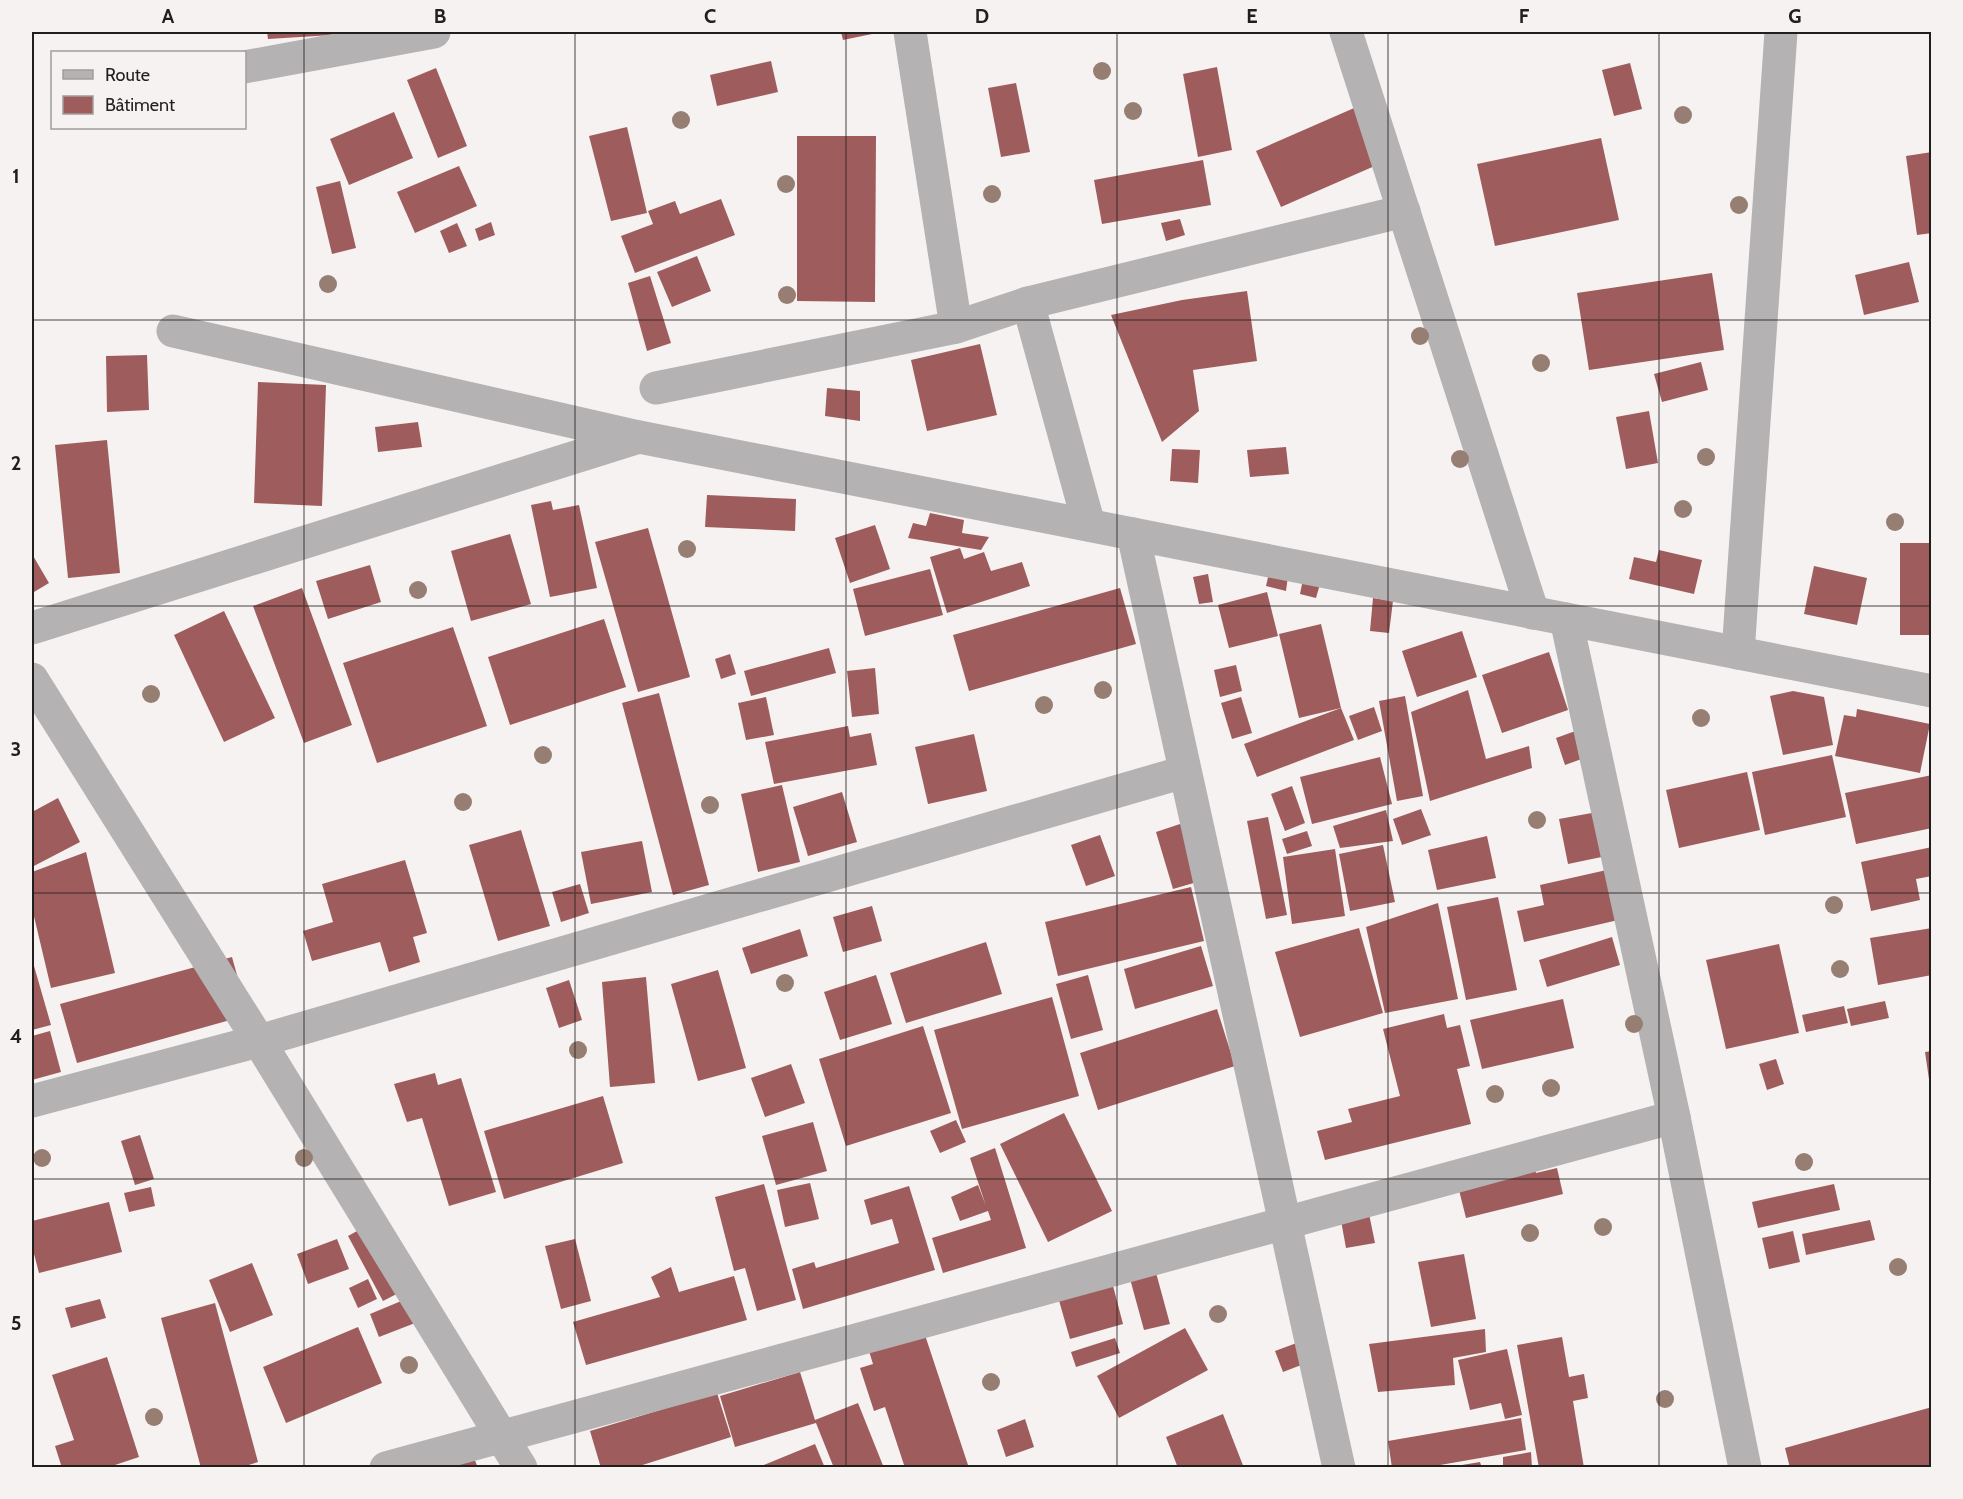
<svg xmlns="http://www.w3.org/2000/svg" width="1963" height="1499" viewBox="0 0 1963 1499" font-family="Cabin,sans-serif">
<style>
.building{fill:#9e5d5c}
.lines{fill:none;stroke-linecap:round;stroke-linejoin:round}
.minor{stroke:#b4b2b2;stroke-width:33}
.tertiary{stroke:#b4b2b2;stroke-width:33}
.tree{fill:#967e72}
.grid{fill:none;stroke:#201f1e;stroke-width:1.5;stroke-opacity:0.55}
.neatline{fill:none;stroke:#201f1e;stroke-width:2}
.grid-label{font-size:20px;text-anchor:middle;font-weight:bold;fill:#201f1e}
</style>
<rect width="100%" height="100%" fill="#f6f2f1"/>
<g class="building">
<polygon points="267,32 349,32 349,34 268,39"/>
<polygon points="841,32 871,32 872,34 843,40"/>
<polygon points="771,61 778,92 717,106 710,75"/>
<polygon points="1630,63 1642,109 1614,116 1602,70"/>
<polygon points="1217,67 1232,150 1198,157 1183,74"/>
<polygon points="436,68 467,146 438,158 407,80"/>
<polygon points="1016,83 1030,152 1001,157 988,88"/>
<polygon points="1361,105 1386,161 1281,207 1256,151"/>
<polygon points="394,112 413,158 349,185 330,139"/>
<polygon points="627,127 647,213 611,221 589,136"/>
<polygon points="797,136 876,136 875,302 797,301"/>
<polygon points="1601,138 1619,220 1495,246 1477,164"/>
<polygon points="1932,152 1932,233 1917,235 1906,156"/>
<polygon points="1203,160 1211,205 1102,224 1094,180"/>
<polygon points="459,166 477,206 415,233 397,192"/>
<polygon points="340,181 356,248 332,254 316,187"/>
<polygon points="721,199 735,235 635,273 621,236 653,224 648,211 675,201 680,214"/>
<polygon points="1180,219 1185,235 1166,241 1161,223"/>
<polygon points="491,222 495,235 479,241 475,229"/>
<polygon points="457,223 467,246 449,253 440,231"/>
<polygon points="697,256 711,291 672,307 657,272"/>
<polygon points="1909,262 1919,302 1864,315 1855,275"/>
<polygon points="1712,273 1724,350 1589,370 1577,293"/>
<polygon points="650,276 671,343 647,351 628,283"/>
<polygon points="1247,291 1257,361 1193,370 1199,411 1162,442 1111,315 1182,300"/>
<polygon points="980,344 997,415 927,431 911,360"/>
<polygon points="147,355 149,410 107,412 106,356"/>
<polygon points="1701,362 1708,390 1662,402 1654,374"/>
<polygon points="258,382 326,385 322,506 254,503"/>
<polygon points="827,388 860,391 860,421 825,416"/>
<polygon points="1649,411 1658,463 1626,469 1616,417"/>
<polygon points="418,422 422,447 378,452 375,427"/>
<polygon points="107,440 120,573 68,578 55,445"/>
<polygon points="1286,447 1289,474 1250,477 1247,450"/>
<polygon points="1172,449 1200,450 1198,483 1170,481"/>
<polygon points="707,495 796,499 795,531 705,527"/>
<polygon points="551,501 553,510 579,505 597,588 550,597 531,505"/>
<polygon points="930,513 964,520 962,533 989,537 981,550 908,538 913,523 926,526"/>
<polygon points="875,525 890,569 850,583 835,538"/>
<polygon points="648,528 690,677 638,692 595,542"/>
<polygon points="510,534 531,604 471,621 451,551"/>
<polygon points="1900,543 1931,543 1932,635 1900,635"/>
<polygon points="960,548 964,559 984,552 991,571 1022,562 1030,586 947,613 930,557"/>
<polygon points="1659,550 1702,560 1694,594 1629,579 1634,557 1656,562"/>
<polygon points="32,554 49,583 34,592 32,589"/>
<polygon points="370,565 381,602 328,619 316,581"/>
<polygon points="1814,566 1867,578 1857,625 1804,614"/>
<polygon points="930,569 943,615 865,636 853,589"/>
<polygon points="1269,573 1288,576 1286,591 1266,586"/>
<polygon points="1208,574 1213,602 1199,604 1193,577"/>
<polygon points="1303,579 1320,584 1316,598 1300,594"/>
<polygon points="302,588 352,725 304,743 253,606"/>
<polygon points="1120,588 1136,644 969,691 953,635"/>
<polygon points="1267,592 1278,636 1229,648 1218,605"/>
<polygon points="1373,598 1393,601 1389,633 1370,631"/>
<polygon points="224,611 275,718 224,742 174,635"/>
<polygon points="604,619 626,687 510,725 488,657"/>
<polygon points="1321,624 1341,708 1354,740 1257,777 1244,744 1341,708 1299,718 1279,634"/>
<polygon points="453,627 487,726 377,763 343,663"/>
<polygon points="1462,631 1477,677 1417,697 1402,651"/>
<polygon points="829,648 836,673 751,696 744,671"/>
<polygon points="1549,652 1568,710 1502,733 1482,675"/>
<polygon points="730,654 736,674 721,679 715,659"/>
<polygon points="1236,665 1242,691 1220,697 1214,670"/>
<polygon points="875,668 879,714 852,717 847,671"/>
<polygon points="1468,690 1486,759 1529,746 1532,768 1430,801 1411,712"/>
<polygon points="1793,691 1824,697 1833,745 1783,755 1770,696"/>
<polygon points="659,693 709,885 673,895 622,703"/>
<polygon points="1405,696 1423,796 1397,801 1379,701"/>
<polygon points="766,697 774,735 746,740 738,703"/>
<polygon points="1241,697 1252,733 1232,739 1221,703"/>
<polygon points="1374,707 1382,731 1358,740 1349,716"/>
<polygon points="1857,709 1930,724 1920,773 1835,756 1844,715 1856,717"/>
<polygon points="1592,725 1601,752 1565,765 1556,738"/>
<polygon points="848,726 850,737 871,733 877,765 774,784 765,742"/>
<polygon points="974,734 987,791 928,804 915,747"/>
<polygon points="1832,755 1846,817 1765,835 1752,772"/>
<polygon points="1380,757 1392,804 1312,824 1300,777"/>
<polygon points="1747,772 1760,830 1679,848 1666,790"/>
<polygon points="1932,775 1932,828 1856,844 1845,793"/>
<polygon points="782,785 800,862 758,872 741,794"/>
<polygon points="1292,786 1305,823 1285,831 1271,794"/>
<polygon points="842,792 857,842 808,856 793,807"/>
<polygon points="58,798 80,842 32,867 32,812"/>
<polygon points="1421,809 1431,835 1402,845 1393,819"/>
<polygon points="1386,810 1393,841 1340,848 1333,826"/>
<polygon points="1608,810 1616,854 1568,864 1559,819"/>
<polygon points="1268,817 1287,915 1266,919 1247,821"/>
<polygon points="1186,822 1204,880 1173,889 1156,832"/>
<polygon points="521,830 550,926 498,941 469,845"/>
<polygon points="1307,831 1312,846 1287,854 1282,839"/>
<polygon points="1100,835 1115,876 1086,886 1071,845"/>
<polygon points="1487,836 1496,878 1437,890 1428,850"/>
<polygon points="642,841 652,892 591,904 581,852"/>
<polygon points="1383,845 1395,902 1350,911 1339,854"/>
<polygon points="1932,847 1932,876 1916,879 1920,900 1871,911 1861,862"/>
<polygon points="1335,849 1345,916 1292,924 1283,857"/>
<polygon points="86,852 115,973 51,988 32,908 32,872"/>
<polygon points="405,860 427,933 413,937 420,962 389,972 380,942 312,961 303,931 333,922 322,884"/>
<polygon points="1620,867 1631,917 1524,942 1517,911 1544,905 1540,885"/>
<polygon points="580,884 589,913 561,922 552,892"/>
<polygon points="1191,887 1204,941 1058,976 1045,922"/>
<polygon points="1498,897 1517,990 1466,1000 1447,907"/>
<polygon points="1438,903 1458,999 1385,1013 1366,927"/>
<polygon points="872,906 882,941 843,952 833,917"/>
<polygon points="1359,928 1383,1013 1300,1037 1275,952"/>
<polygon points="1932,928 1932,975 1878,985 1870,938"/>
<polygon points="800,929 808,956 751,974 742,948"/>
<polygon points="1612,937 1620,965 1547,987 1539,960"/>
<polygon points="986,942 1002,994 906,1023 890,973"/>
<polygon points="1779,944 1799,1033 1726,1049 1706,960"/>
<polygon points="1201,946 1213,986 1135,1009 1124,969"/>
<polygon points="232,957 248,1015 77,1063 60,1004"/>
<polygon points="32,959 51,1025 32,1030"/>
<polygon points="718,970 746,1068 698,1081 671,984"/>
<polygon points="876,975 892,1024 840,1040 824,992"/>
<polygon points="1088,975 1103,1030 1071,1039 1056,984"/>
<polygon points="646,977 655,1083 610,1087 602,982"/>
<polygon points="569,980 582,1020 559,1028 546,988"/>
<polygon points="1052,997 1079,1096 962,1129 934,1030"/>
<polygon points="1563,999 1574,1048 1482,1069 1470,1020"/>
<polygon points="1885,1001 1889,1018 1851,1026 1847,1009"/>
<polygon points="1844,1006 1848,1023 1806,1032 1802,1015"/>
<polygon points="1217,1009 1235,1066 1098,1110 1080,1053"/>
<polygon points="1444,1014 1447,1028 1460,1025 1470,1066 1457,1069 1471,1124 1325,1160 1317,1131 1352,1122 1348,1109 1400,1096 1383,1029"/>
<polygon points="923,1026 951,1113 846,1146 819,1059"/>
<polygon points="50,1031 61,1072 32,1080 32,1036"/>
<polygon points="1932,1051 1932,1086 1930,1086 1925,1052"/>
<polygon points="1776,1059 1784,1084 1767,1090 1759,1064"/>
<polygon points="791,1064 805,1103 765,1117 751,1078"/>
<polygon points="435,1073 438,1085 461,1078 496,1192 449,1206 422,1118 407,1122 394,1084"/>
<polygon points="603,1096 623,1163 504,1199 484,1131"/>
<polygon points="1064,1113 1112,1211 1048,1242 1000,1144"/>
<polygon points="956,1120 966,1142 940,1153 930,1131"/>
<polygon points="813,1122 827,1171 776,1185 762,1136"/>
<polygon points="140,1135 154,1179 135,1185 121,1141"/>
<polygon points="995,1148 1026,1248 943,1273 932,1238 991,1220 988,1211 960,1221 951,1197 978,1185 986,1206 970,1158"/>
<polygon points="1533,1159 1536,1173 1557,1168 1563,1194 1466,1218 1456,1178"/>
<polygon points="810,1183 819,1219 785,1227 777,1190"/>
<polygon points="764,1184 796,1300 757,1311 745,1268 734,1271 715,1197"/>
<polygon points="1834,1184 1840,1210 1758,1228 1752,1202"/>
<polygon points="909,1186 935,1270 803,1309 792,1269 814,1262 816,1268 899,1243 892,1219 871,1225 864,1200"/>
<polygon points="151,1187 155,1206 129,1212 124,1193"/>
<polygon points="109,1202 122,1252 39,1273 32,1246 32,1221"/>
<polygon points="1368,1209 1375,1243 1346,1248 1340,1215"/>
<polygon points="377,1220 412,1286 383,1301 348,1236"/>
<polygon points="1870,1220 1875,1240 1806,1255 1802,1234"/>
<polygon points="1793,1231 1800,1262 1769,1269 1762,1238"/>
<polygon points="337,1239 349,1269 308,1284 297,1254"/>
<polygon points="575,1239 591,1301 561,1309 545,1246"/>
<polygon points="1464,1254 1476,1319 1431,1327 1418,1262"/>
<polygon points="252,1263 273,1315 230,1332 209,1280"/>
<polygon points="671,1267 679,1292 734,1276 747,1320 586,1365 573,1322 660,1297 651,1277"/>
<polygon points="1155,1269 1170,1324 1144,1330 1129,1275"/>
<polygon points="368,1279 377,1299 358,1308 349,1288"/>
<polygon points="1112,1282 1123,1324 1070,1339 1058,1297"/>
<polygon points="418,1294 428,1318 379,1337 370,1314"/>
<polygon points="100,1299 106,1318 71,1328 65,1308"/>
<polygon points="215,1303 258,1462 239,1468 201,1468 161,1318"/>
<polygon points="358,1327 382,1383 286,1423 263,1367"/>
<polygon points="1185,1328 1208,1370 1119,1418 1097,1376"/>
<polygon points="1485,1329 1486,1352 1453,1358 1455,1385 1378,1392 1369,1344"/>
<polygon points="924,1332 969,1468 905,1468 885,1407 874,1411 860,1368 873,1364 869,1351"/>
<polygon points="1562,1337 1569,1377 1584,1374 1588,1398 1573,1401 1584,1468 1539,1468 1517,1345"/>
<polygon points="1115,1338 1120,1353 1076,1367 1071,1352"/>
<polygon points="1302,1341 1309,1362 1283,1372 1275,1351"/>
<polygon points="1507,1349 1522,1415 1505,1419 1501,1403 1470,1410 1458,1360"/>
<polygon points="107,1357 139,1457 106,1468 62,1468 55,1446 74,1440 52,1375"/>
<polygon points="800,1372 815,1420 858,1403 884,1468 834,1468 816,1423 735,1447 720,1396"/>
<polygon points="717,1393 731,1437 633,1468 601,1468 590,1431"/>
<polygon points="1932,1407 1932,1468 1790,1468 1785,1448"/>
<polygon points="1223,1414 1244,1468 1178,1468 1166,1437"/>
<polygon points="1521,1418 1526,1450 1423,1468 1392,1468 1388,1441"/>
<polygon points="1025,1419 1034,1447 1006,1457 997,1430"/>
<polygon points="815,1444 825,1468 759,1468 759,1467"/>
<polygon points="1531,1452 1532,1468 1503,1468 1503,1457"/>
<polygon points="474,1458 478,1468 450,1468"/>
<polygon points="1480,1462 1482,1468 1456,1468 1456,1466"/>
</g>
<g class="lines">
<g class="minor">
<polyline points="910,32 956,327"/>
<polyline points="1346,32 1533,613"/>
<polyline points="244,67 434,32"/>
<polyline points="1028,303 1089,525"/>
<polyline points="173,331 639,437"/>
<polyline points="656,388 956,327 1028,303 1404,211"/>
<polyline points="1133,534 1339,1468"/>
<polyline points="1566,619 1674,1117 1745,1468"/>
<polyline points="1738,653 1781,32"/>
<polyline points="32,679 259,1041 521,1468"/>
<polyline points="32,1101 259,1041 1184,772"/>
<polyline points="386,1468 1674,1117"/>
</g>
<polyline class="tertiary" points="32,628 639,437 1932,691"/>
</g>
<g class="tree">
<circle cx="1102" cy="71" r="9"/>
<circle cx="1133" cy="111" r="9"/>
<circle cx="1683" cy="115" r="9"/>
<circle cx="681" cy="120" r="9"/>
<circle cx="786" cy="184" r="9"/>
<circle cx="992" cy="194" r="9"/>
<circle cx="1739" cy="205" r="9"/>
<circle cx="328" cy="284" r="9"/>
<circle cx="787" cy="295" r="9"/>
<circle cx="1420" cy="336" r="9"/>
<circle cx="1541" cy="363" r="9"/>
<circle cx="1706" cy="457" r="9"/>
<circle cx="1460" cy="459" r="9"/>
<circle cx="1683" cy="509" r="9"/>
<circle cx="1895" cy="522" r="9"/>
<circle cx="687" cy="549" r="9"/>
<circle cx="418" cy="590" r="9"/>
<circle cx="1103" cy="690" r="9"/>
<circle cx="151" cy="694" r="9"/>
<circle cx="1044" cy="705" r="9"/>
<circle cx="1701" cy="718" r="9"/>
<circle cx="543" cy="755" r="9"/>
<circle cx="463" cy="802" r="9"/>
<circle cx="710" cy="805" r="9"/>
<circle cx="1537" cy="820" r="9"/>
<circle cx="1834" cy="905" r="9"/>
<circle cx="1840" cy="969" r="9"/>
<circle cx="785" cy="983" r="9"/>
<circle cx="1634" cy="1024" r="9"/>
<circle cx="578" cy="1050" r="9"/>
<circle cx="1551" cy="1088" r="9"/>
<circle cx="1495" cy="1094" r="9"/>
<circle cx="42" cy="1158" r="9"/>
<circle cx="304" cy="1158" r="9"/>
<circle cx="1804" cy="1162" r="9"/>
<circle cx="1603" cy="1227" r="9"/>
<circle cx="1530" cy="1233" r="9"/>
<circle cx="1898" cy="1267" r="9"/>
<circle cx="1218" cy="1314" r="9"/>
<circle cx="409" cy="1365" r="9"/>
<circle cx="991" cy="1382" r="9"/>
<circle cx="1665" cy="1399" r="9"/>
<circle cx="154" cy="1417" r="9"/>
</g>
<path class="grid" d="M304,32v1436M575,32v1436M846,32v1436M1117,32v1436M1388,32v1436M1659,32v1436M32,320h1900M32,606h1900M32,893h1900M32,1179h1900"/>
<rect width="1963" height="1499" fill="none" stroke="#f6f2f1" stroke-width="66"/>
<rect x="51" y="51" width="195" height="78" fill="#f6f2f1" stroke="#a09e9d" stroke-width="1.5"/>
<rect x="63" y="70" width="30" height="9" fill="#b4b2b2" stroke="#a09e9d" stroke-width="1.5"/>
<text x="105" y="81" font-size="18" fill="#201f1e">Route</text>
<rect x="63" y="96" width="30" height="18" fill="#9e5d5c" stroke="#a09e9d" stroke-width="1.5"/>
<text x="105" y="111" font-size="18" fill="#201f1e">Bâtiment</text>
<rect x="33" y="33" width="1897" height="1433" class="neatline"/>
<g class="grid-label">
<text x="168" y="23">A</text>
<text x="440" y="23">B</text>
<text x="710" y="23">C</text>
<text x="982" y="23">D</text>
<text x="1252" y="23">E</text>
<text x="1524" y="23">F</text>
<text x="1795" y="23">G</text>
<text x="16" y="183">1</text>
<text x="16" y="470">2</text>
<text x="16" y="756">3</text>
<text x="16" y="1043">4</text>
<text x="16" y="1330">5</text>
</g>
</svg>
